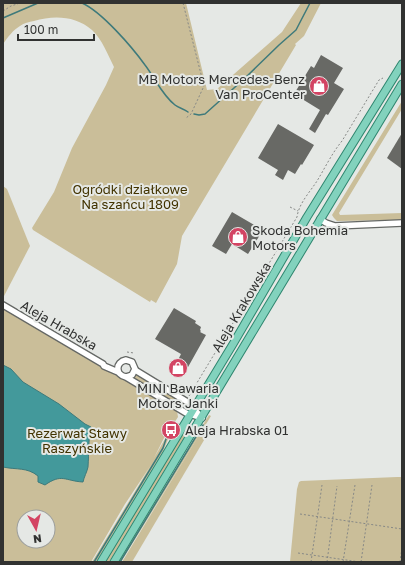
<svg xmlns="http://www.w3.org/2000/svg" width="405" height="565" viewBox="0 0 405 565" font-family="'Golos Text',sans-serif">
<style>
.green{fill:#cabe99;fill-rule:evenodd}
.water{fill:#43999b;stroke:#3e7a7b}
.lines{fill:none;stroke-linecap:round;stroke-linejoin:round}
.stream{stroke:#3e7a7b;stroke-width:1.5}
.building{fill:#686965}
.minor-casing{stroke:#656865;stroke-width:8}
.major-casing{stroke:#2f866f;stroke-width:9}
.path{stroke:#868886;stroke-width:1;stroke-dasharray:2 2;stroke-linecap:butt}
.minor{stroke:#fff;stroke-width:5.5}
.major{stroke:#82d2bd;stroke-width:7}
.labels{text-anchor:middle;stroke-width:4;stroke-linejoin:round;paint-order:stroke}
.poi-label{font-size:13px;fill:#313231;stroke:#e5e8e5;text-anchor:start}
.park-label{font-size:13px;fill:#423300;stroke:#e5e8e5}
.street-label{font-size:13px;fill:#313231;stroke:#e5e8e5}
</style>
<rect width="100%" height="100%" fill="#e5e8e5"/>
<g class="green">
<path d="M3,3h183l21,87 10,-1 65,-57 19,-29h20l-17,33 -9,8 1,1 -114,191 -5,28 -21,39 -5,-3 -1,2 -117,-72 -1,-2 22,-36 18,-44 34,-63 8,-18c-6,-12 -12,-28 -22,-37 -16,-14 -38,-15 -58,-9 -5,1 -10,2 -14,5 -7,4 -12,11 -17,18z"/>
<polygon points="402,101 402,109 339,213 340,215 402,213 402,220 337,221 334,218 332,215"/>
<polygon points="3,186 7,189 30,246 3,298"/>
<path d="M3,308l174,103 1,6 -14,21 -10,20 12,-21 4,-2 -7,16 -67,111h-4l59,-97 -26,39 -34,58h-88zM24,517h24v24h-24z"/>
<polygon points="135,373 184,402 181,407 131,377"/>
<polygon points="209,415 211,416 121,562 118,562"/>
<polygon points="188,424 190,424 191,426 109,562 105,562"/>
<polygon points="204,427 210,430 132,562 122,562"/>
<polygon points="397,477 402,477 402,562 290,562 297,489 299,482 301,481"/>
</g>
<path class="water" d="M3,365l8,4 12,13 36,22 26,20 6,3c-3,14 -2,26 -3,40 -1,5 -4,10 -5,15 -18,-1 -21,-9 -38,3l-7,-3v-6c-11,-9 -21,-6 -35,-9z"/>
<g class="lines">
<g class="stream">
<path d="M82,3c20,9 50,44 63,62 10,13 17,30 30,40 4,3 9,4 13,7"/>
<polyline points="3,18 38,3"/>
<polyline points="194,114 199,115 205,114 244,79 279,45 296,30 310,3"/>
<polyline points="94,562 163,448 166,439"/>
<polyline points="120,562 203,425"/>
</g>
</g>
<g class="building">
<polygon points="321,55 343,68 334,83 344,89 328,115 326,114 315,133 309,129 320,110 294,94 311,66 314,68"/>
<polygon points="278,124 314,145 302,165 301,164 295,174 288,170 283,180 275,175 278,170 258,158"/>
<polygon points="402,133 402,169 387,158"/>
<polygon points="232,212 263,230 248,254 232,244 226,254 212,246"/>
<polygon points="174,308 196,321 195,323 201,327 200,330 201,331 200,332 206,335 183,376 170,368 175,360 177,362 181,354 155,339"/>
</g>
<g class="lines">
<g class="minor-casing">
<g id="minor">
<polyline points="320,219 326,223 335,226 402,223"/>
<polyline points="3,305 103,364 104,366 118,372"/>
<polyline points="135,370 189,403 202,418"/>
<path d="M126,377l6,-2 3,-6 -3,-7 -6,-2c-11,2 -11,15 0,17l60,36 16,5"/>
</g>
</g>
<g class="major-casing">
<g id="major">
<polyline points="101,562 233,344 307,217 402,64"/>
<path d="M114,562c97,-159 191,-319 288,-478"/>
</g>
</g>
<g class="path">
<polyline points="183,3 204,86 191,114 186,118"/>
<polyline points="3,11 11,6 20,3"/>
<polyline points="290,207 298,211"/>
<polyline points="127,352 134,353"/>
<path d="M189,396l108,-179c2,-14 13,-25 20,-36 8,-13 15,-28 25,-40l37,-61 4,-2"/>
<polyline points="300,514 402,529"/>
<polyline points="298,553 360,562"/>
<polyline points="311,562 322,485"/>
<polyline points="327,562 337,486"/>
<polyline points="343,562 355,485"/>
<polyline points="361,562 372,485"/>
<polyline points="400,562 402,548"/>
</g>
<use href="#minor" class="minor"/>
<use href="#major" class="major"/>
</g>
<defs>
<g id="shop-disc" transform="scale(1)"><circle r="9.5" fill="#d34463" stroke="#e5e8e5"/><path d="M-5-2.5h2.3a2.7 3.5 0 0 1 5.4 0H5L5.5 6h-11ZM-1.5-2.5h3a1.5 2.3 0 0 0-3 0Z" fill="#fff"/></g>
<g id="bus-disc" transform="scale(1)"><circle r="9.5" fill="#d34463" stroke="#e5e8e5"/><path d="M-5-6H5V4H4V6H2V4H-2V6H-4V4H-5ZM-3.5-4V0h7V-4ZM-3.5 1.2v1.5H-2V1.2ZM2 1.2v1.5H3.5V1.2Z" fill="#fff"/></g>
</defs>
<g fill-rule="evenodd">
<use href="#shop-disc" x="319" y="86"/>
<use href="#shop-disc" x="238" y="237"/>
<use href="#shop-disc" x="178" y="368"/>
<use href="#bus-disc" x="171" y="430"/>
</g>
<g class="labels">
<g class="poi-label">
<text x="305" y="84" text-anchor="end">MB Motors Mercedes-Benz<tspan x="305" dy="15">Van ProCenter</tspan></text>
<text x="252" y="235">Skoda Bohemia<tspan x="252" dy="15">Motors</tspan></text>
<text x="178" y="393" text-anchor="middle">MINI Bawaria<tspan x="178" dy="15">Motors Janki</tspan></text>
<text x="185" y="435">Aleja Hrabska 01</text>
</g>
<g class="park-label">
<text x="130" y="194">Ogródki działkowe<tspan x="130" dy="15">Na szańcu 1809</tspan></text>
<text x="77" y="438">Rezerwat Stawy<tspan x="77" dy="15">Raszyńskie</tspan></text>
</g>
<g class="street-label">
<text transform="translate(241 307) rotate(-59)" y="5">Aleja Krakowska</text>
<text transform="translate(59 325) rotate(30)" y="5">Aleja Hrabska</text>
</g>
</g>
<rect width="405" height="565" fill="none" stroke="#313231" stroke-width="8"/>
<g transform="translate(36 529) rotate(172)"><circle r="19" fill="#e5e8e5" stroke="#9d9f9d"/>
<path d="M0-3L7 15L0 10L-7 15Z" fill="#d34463"/>
<text y="-6" font-size="11" font-weight="bold" text-anchor="middle" fill="#313231">N</text>
</g>
<path d="M18 34v6h76v-6" fill="none" stroke="#313231" stroke-width="2"/>
<text x="24" y="34" font-size="12" fill="#313231" stroke="#e5e8e5" stroke-width="3" paint-order="stroke">100 m</text>
</svg>
